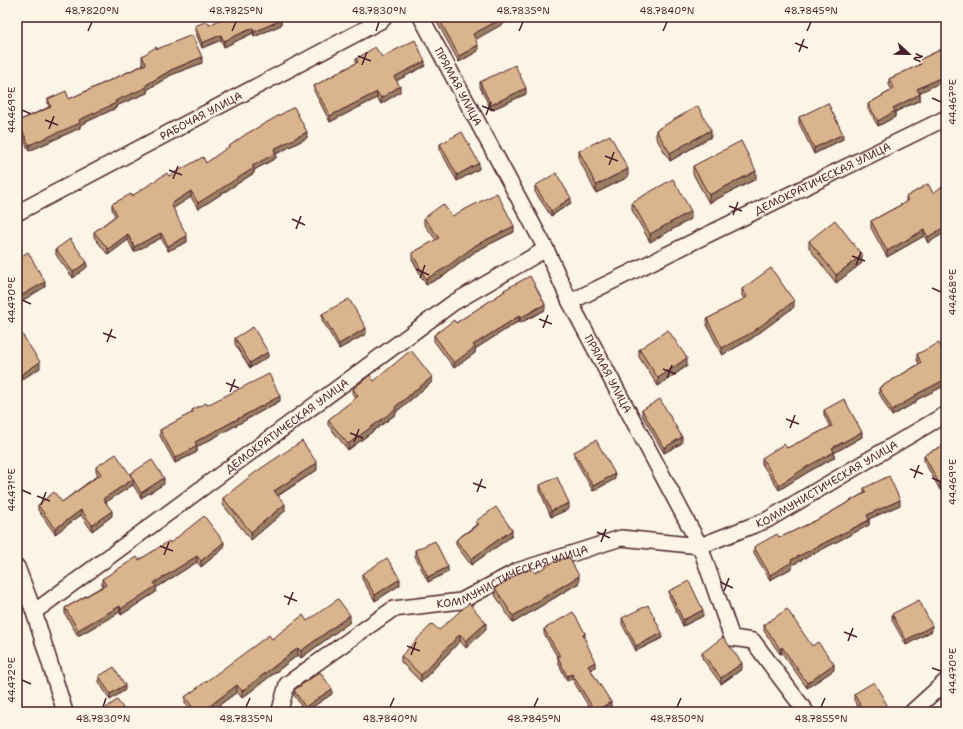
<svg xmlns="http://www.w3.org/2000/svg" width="963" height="729" viewBox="0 0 963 729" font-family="'Shantell Sans',sans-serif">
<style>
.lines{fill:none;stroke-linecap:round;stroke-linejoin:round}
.minor-casing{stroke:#4a1f2b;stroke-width:18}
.minor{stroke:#fcf5e5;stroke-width:15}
.wall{fill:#bb9b78;stroke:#4a1f2b}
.shaded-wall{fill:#997e62;stroke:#4a1f2b}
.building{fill:#dab48c;stroke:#4a1f2b}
.ticks{fill:none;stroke:#4a1f2b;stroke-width:1.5}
.labels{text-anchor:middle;stroke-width:3;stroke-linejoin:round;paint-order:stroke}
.street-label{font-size:11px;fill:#4a1f2b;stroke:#fcf5e5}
.neatline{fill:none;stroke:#4a1f2b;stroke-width:1.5}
.ticks-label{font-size:10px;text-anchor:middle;fill:#4a1f2b}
</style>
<rect width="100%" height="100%" fill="#fcf5e5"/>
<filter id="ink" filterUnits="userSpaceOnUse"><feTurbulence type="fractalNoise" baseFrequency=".025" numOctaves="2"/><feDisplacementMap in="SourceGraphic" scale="8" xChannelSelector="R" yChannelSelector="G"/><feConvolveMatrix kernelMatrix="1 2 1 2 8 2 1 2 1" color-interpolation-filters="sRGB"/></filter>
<g filter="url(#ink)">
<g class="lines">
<g class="minor-casing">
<g id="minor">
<path id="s1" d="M421,17l125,232 24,53 130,244 32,92 21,3 53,71"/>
<path id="s2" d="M17,213l365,-193 3,-3"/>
<path id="s3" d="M570,302l376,-184"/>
<polyline points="17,567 34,612 65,712"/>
<path id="s4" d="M34,612l419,-309 93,-54"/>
<path id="s5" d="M281,712l-1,-2 7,-26 106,-75 68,-8 56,-30 104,-33 79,8 67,-26 179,-106"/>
<polyline points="912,712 946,681"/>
</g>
</g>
<use href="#minor" class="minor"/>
</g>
<g class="wall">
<polygon points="434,17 524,17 511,23 510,20 475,39 478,51 459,62"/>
<polygon points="281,20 281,25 254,37 253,33 224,47 221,40 202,48 195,31 195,26 209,25"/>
<polygon points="157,49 202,63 171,75 147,90 147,93 116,106 116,108 80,125 80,128 29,151 18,126 18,121 49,107 48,104 48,99 69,99 143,65 142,62 142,56"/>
<polygon points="942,49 920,93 920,100 895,112 895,117 878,126 868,109 868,104 892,90 889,85 889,79 919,65 919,60"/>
<polygon points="382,57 425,66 396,81 400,92 381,104 377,98 330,122 314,91 314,86 356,63 356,59"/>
<polygon points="480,82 526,94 491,110 480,87"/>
<polygon points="799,117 843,139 814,154 799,123"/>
<polygon points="656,130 711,137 670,161 656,138"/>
<polygon points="307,138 276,154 276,158 254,170 254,173 198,209 191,197 173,208 187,242 168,251 161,238 134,252 128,240 108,255 94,237 94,232 115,216 112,209 112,204 132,196 169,176 206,163"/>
<polygon points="440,144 479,169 457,181 440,150"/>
<polygon points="579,151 628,177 596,193 579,159"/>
<polygon points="693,166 756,179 709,203 693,174"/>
<polygon points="928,184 928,243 924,236 887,257 871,228 871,221 906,202 906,197"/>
<polygon points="535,186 571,203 551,216 535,192"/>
<polygon points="632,202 691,219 650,242 632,210"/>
<polygon points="452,216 514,232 476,251 445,275 426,285 412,259 412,253 436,240 424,224 424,218"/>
<polygon points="809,241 862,263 836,283 809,248"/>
<polygon points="56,249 87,267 73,278 56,255"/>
<polygon points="742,289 794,307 751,339 722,355 707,325 707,319 744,299 742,296"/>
<polygon points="504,290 545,310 520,323 519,321 475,349 475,353 454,368 434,341 434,335 456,323 504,292"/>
<polygon points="322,314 366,334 339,349 322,320"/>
<polygon points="17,329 40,368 21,380 17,374"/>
<polygon points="235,338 268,357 250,368 235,344"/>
<polygon points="639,349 687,366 658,386 639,357"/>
<polygon points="946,351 946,385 916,400 916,402 892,416 879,393 879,388 919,364 917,360 917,354 943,352"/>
<polygon points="374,381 432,382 396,412 396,414 348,450 328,425 328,420 356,398 353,394 353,389"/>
<polygon points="280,401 197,447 197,452 175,463 160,436 160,430 192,413 192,410 207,405"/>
<polygon points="642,410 682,443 664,453 642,415"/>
<polygon points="824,410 862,437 834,453 834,458 808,472 779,490 762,464 762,458 787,448 830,427 824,415"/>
<polygon points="946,444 946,487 940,490 924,461 924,455"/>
<polygon points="574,452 615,479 593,491 574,457"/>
<polygon points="96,467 130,474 164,484 141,498 133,485 106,502 112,516 92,531 81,515 55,534 38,510 38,505 62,502 98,475 96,472"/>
<polygon points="317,470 278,496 285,511 251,540 223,505 223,498"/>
<polygon points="540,485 569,509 551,517 540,491"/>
<polygon points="864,488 900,505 869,519 869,525 792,565 792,568 770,580 754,553 754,547 779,538 821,518 864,493"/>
<polygon points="476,521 512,536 471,565 456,545 456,540 476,525"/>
<polygon points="170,543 224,548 201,567 197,562 156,588 156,592 121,615 120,612 78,636 65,614 65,608 103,586 102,585 102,579"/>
<polygon points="415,550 448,572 428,582 415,556"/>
<polygon points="535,573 579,583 513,623 495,595 495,588"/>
<polygon points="362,574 400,585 375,601 362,579"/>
<polygon points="669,591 703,616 683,626 669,596"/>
<polygon points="892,614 932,631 906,645 892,620"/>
<polygon points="622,618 662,638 636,651 622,624"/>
<polygon points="307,621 350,622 301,658 298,655 242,698 237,692 210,712 191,712 185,703 185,697 272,639"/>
<polygon points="764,625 812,646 834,670 807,688 782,653 780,654 764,631"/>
<polygon points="544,629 585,639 595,667 591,670 611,707 603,712 592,712 572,679 567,681 558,662 558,658 544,634"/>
<polygon points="439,630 486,630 466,648 460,641 421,682 401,662 401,656"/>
<polygon points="702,653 742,669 721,684 702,658"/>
<polygon points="99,676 125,690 110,700 99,682"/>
<polygon points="294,690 332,694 305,712 294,695"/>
<polygon points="854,694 890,712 861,712 854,700"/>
</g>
<g class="shaded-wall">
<polygon points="279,17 287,17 279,20"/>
<polygon points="505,17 510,17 510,20 473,41 473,34"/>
<polygon points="511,17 524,17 511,23"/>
<polygon points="281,20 281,25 254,37 254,32"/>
<polygon points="253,28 253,33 224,47 224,41"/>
<polygon points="221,35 221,40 202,48 202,43"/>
<polygon points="478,45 478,51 459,62 459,56"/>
<polygon points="202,57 202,63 171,75 147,90 147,93 116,106 116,108 80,125 80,128 29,151 29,145 115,101 146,85 171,70"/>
<polygon points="425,61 425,66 394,82 394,77"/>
<polygon points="946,75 946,80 917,94 917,89"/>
<polygon points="400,86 400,92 381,104 381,98"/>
<polygon points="526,88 526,94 491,110 491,105"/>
<polygon points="377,92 377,98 330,122 330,116"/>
<polygon points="920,94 920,100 895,112 895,117 878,126 878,121 893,108"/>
<polygon points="711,130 711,137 670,161 670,153"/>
<polygon points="307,132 307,138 276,154 276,158 254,170 254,173 198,209 198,203 252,166 274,149"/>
<polygon points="843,134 843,139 814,154 814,148"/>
<polygon points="479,163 479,169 457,181 457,175"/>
<polygon points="628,169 628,177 596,193 596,185"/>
<polygon points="756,171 756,179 709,203 709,195"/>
<polygon points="191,191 191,197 171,210 171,204"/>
<polygon points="571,198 571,203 551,216 551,211"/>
<polygon points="691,211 691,219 650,242 650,234"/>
<polygon points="514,226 514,232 476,251 445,275 426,285 426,279 476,245"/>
<polygon points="946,226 946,232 928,243 928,237"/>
<polygon points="924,230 924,236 887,257 887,251"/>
<polygon points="161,233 161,238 134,252 134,247"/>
<polygon points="128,234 128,240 108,255 108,249"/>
<polygon points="187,236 187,242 168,251 168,246"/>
<polygon points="862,255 862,263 836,283 836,275"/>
<polygon points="87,262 87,267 73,278 73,272"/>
<polygon points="45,282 45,287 17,304 17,298"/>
<polygon points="794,301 794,307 751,339 722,355 722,348"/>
<polygon points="545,304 545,310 520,323 520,318"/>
<polygon points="519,316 519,321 475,349 475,353 454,368 454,363 473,345"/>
<polygon points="366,328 366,334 339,349 339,344"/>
<polygon points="268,352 268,357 250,368 250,363"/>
<polygon points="687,358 687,366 658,386 658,378"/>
<polygon points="40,362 40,368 21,380 21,375"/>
<polygon points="432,377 432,382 396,412 396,414 348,450 348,444 395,407"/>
<polygon points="946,379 946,385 916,400 916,402 892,416 892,410 915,395"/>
<polygon points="280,396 280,401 197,447 197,452 175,463 175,458 195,442"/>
<polygon points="862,432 862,437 834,453 834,458 808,472 779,490 779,485 832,448"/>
<polygon points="682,437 682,443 664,453 664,448"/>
<polygon points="317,463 317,470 274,498 274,491"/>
<polygon points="615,474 615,479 593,491 593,486"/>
<polygon points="164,478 164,484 141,498 141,493"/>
<polygon points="133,479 133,485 103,504 103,499"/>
<polygon points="946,482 946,487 940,490 940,485"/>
<polygon points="900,500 900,505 867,520 867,515"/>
<polygon points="569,503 569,509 551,517 551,511"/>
<polygon points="285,504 285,511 251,540 251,532"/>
<polygon points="81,510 81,515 55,534 55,529"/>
<polygon points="112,511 112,516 92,531 92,525"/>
<polygon points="869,520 869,525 792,565 792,568 770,580 770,575 791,560"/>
<polygon points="512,530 512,536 471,565 471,559"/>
<polygon points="224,542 224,548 201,567 201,561"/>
<polygon points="197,556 197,562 156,588 156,592 121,615 121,609 154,583"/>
<polygon points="448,567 448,572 428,582 428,577"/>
<polygon points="579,576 579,583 513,623 513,616"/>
<polygon points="400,579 400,585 375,601 375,595"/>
<polygon points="120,606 120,612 78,636 78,630"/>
<polygon points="703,610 703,616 683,626 683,620"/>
<polygon points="350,615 350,622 301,658 301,651"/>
<polygon points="486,623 486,630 466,648 466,641"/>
<polygon points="932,626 932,631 906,645 906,640"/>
<polygon points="585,633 585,639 583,640 583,635"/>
<polygon points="662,633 662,638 636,651 636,646"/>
<polygon points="460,634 460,641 421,682 421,675"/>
<polygon points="782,647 782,653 780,654 780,649"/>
<polygon points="298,648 298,655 242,698 242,691"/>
<polygon points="595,662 595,667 588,671 588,666"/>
<polygon points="742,663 742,669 721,684 721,678"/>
<polygon points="834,664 834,670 807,688 807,683"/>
<polygon points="572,674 572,679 567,681 567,676"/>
<polygon points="125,685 125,690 110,700 110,694"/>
<polygon points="237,685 237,692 210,712 202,712"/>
<polygon points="332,689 332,694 305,712 305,707"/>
<polygon points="611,702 611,707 603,712 595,712 595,711"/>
</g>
<g class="building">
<polygon points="226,17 280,17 281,20 254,32 253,28 224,41 221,35 202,43 195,26 207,21 209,25"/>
<polygon points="438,17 505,17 473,34 478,45 459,56"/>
<polygon points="192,35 202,57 171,70 146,85 147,87 115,101 116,103 79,120 80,123 29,145 18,121 51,107 48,99 66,91 69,99 146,64 142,56 156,47 157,49"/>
<polygon points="415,40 425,61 394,77 400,86 381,98 377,92 330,116 314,86 358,62 356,59 375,47 382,57"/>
<polygon points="942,49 943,51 946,49 946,75 917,89 920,94 893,108 895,111 878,121 868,104 894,89 889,79 921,64 919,60"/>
<polygon points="515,65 526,88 491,105 480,82"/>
<polygon points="828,103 843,134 814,148 799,117"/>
<polygon points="698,106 711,130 670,153 656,130"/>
<polygon points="294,107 307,132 274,149 276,153 252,166 254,168 198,203 191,191 171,204 187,236 168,246 161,233 134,247 128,234 108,249 94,232 117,215 112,204 131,194 132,196 167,173 169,176 203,157 206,163 246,134"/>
<polygon points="462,132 479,163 457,175 440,144"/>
<polygon points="610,135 628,169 596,185 579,151"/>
<polygon points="741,141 756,171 709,195 693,166"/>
<polygon points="556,173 571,198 551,211 535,186"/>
<polygon points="673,179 691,211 650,234 632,202"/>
<polygon points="928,184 933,193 946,184 946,226 928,237 924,230 887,251 871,221 908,201 906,197"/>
<polygon points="497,193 514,226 476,245 445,268 426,279 412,253 439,238 424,218 443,204 452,216"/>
<polygon points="835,220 862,255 836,275 809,241"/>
<polygon points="70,239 87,262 73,272 56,249"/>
<polygon points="28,252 45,282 17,298 17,259"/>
<polygon points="771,268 794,301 751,333 722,348 707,319 747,297 742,289"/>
<polygon points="530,276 545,304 520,318 519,316 473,345 475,347 454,363 434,335 454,320 456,323 505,291 504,290"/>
<polygon points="349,299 366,328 339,344 322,314"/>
<polygon points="253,327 268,352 250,363 235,338"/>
<polygon points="18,328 40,362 21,375 17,368 17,329"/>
<polygon points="668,330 687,358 658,378 639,349"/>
<polygon points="939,343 943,352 946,351 946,379 915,395 916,396 892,410 879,388 921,363 917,354"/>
<polygon points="411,350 432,377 395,407 396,409 348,444 328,420 358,396 353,389 370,375 374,381"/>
<polygon points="269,374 280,396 195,442 197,446 175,458 160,430 193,412 192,410 206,403 207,405"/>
<polygon points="660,399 682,437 664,448 642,410"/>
<polygon points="844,399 862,432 832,448 834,452 808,466 779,485 762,458 784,444 787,448 832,426 824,410"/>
<polygon points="596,440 615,474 593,486 574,452"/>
<polygon points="302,441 317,463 274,491 285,504 251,532 223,498 257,471"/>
<polygon points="946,444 946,482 940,485 924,455"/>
<polygon points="116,454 133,479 103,499 112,511 92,525 81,510 55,529 38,505 54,492 62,502 101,474 96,467"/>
<polygon points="152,460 164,478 141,493 130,474"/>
<polygon points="889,476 900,500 867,515 869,520 791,560 792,562 770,575 754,547 777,534 779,538 821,518 866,492 864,488"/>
<polygon points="557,477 569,503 551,511 540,485"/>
<polygon points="496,507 512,530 471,559 456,540 479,524 476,521"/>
<polygon points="204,516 224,542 201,561 197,556 154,583 156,586 121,609 120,606 78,630 65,608 106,585 102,579 137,557 139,560 169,541 170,543"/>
<polygon points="435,541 448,567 428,577 415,550"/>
<polygon points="569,557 579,576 513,616 495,588 521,572 532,569 535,573 555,561"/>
<polygon points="387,558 400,579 375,595 362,574"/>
<polygon points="689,581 703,610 683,620 669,591"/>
<polygon points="338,599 350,615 301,651 298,648 242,691 237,685 202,712 196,712 185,697 269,635 272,639 303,615 307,621"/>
<polygon points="919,600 932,626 906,640 892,614"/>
<polygon points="469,603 486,623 466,641 460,634 421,675 401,656 432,624 439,630"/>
<polygon points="648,605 662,633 636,646 622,618"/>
<polygon points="787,609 812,646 818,642 834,664 807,683 782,647 780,649 764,625"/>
<polygon points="573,612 585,633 583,635 595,662 588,666 611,702 595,711 572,674 567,676 558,657 560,656 544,629"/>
<polygon points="723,637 742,663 721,678 702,653"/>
<polygon points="114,667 125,685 110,694 99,676"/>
<polygon points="320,672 332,689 305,707 294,690"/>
<polygon points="874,682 890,710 886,712 864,712 854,694"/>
<polygon points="117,700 126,712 109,712 106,708"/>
<polygon points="270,707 274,712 264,712"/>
</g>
</g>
<path class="ticks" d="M88,31l4,-9M232,31l4,-9M376,31l3,-9M519,31l4,-9M663,31l4,-9M807,31l4,-9M795,43l13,5M799,52l5,-13M358,56l13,5M362,65l5,-13M932,98l9,4M482,106l13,5M22,110l9,4M486,115l5,-13M45,120l13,5M49,129l5,-13M605,156l13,5M609,165l5,-13M169,170l13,5M173,179l5,-13M729,206l13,5M733,215l5,-13M292,219l13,6M296,229l5,-13M852,256l13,5M856,265l5,-13M416,269l13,6M420,278l5,-13M932,288l9,4M22,300l9,4M539,319l13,5M543,328l5,-13M103,333l13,5M107,342l5,-13M663,369l13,5M667,378l5,-13M226,383l13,5M230,392l5,-13M786,419l13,5M790,428l5,-13M350,433l13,5M354,442l5,-13M910,469l13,5M914,478l5,-13M932,478l9,4M473,483l13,5M22,490l9,4M477,492l5,-13M37,496l13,5M41,505l5,-13M597,532l13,6M601,542l5,-13M160,546l13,5M164,555l5,-13M720,582l13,6M724,591l5,-13M284,596l13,5M288,605l5,-13M844,632l13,5M848,641l5,-13M407,646l13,5M411,655l5,-13M932,668l9,3M22,680l9,4M103,707l3,-9M246,707l4,-9M390,707l4,-9M534,707l4,-9M677,707l4,-9M821,707l4,-9"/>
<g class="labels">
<g class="street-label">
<text dy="4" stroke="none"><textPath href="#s1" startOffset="79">ПРЯМАЯ УЛИЦА</textPath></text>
<text dy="4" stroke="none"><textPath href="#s2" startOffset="208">РАБОЧАЯ УЛИЦА</textPath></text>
<text dy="4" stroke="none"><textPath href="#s3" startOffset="281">ДЕМОКРАТИЧЕСКАЯ УЛИЦА</textPath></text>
<text dy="4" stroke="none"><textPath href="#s1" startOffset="403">ПРЯМАЯ УЛИЦА</textPath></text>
<text dy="4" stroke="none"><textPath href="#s4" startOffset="314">ДЕМОКРАТИЧЕСКАЯ УЛИЦА</textPath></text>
<text dy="4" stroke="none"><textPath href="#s5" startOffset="621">КОММУНИСТИЧЕСКАЯ УЛИЦА</textPath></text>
<text dy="4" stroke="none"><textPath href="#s5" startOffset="284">КОММУНИСТИЧЕСКАЯ УЛИЦА</textPath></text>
</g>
</g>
<rect width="963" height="729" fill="none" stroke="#fcf5e5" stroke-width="44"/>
<g transform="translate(909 54) rotate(112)" stroke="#fcf5e5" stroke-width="3" paint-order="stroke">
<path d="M0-3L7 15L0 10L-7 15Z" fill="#4a1f2b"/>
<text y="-6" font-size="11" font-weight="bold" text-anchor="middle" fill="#4a1f2b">N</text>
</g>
<rect x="22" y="22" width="919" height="685" class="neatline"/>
<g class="ticks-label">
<text x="92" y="14">48.7820°N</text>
<text x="236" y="14">48.7825°N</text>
<text x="379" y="14">48.7830°N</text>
<text x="523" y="14">48.7835°N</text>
<text x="667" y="14">48.7840°N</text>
<text x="811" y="14">48.7845°N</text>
<text transform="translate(952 102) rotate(-90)" y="4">44.467°E</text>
<text transform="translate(11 110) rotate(-90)" y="4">44.469°E</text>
<text transform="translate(952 292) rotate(-90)" y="4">44.468°E</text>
<text transform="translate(11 300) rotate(-90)" y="4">44.470°E</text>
<text transform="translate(952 482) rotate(-90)" y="4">44.469°E</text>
<text transform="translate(11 490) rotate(-90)" y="4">44.471°E</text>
<text transform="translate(952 671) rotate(-90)" y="4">44.470°E</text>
<text transform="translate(11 680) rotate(-90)" y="4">44.472°E</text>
<text x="103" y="722">48.7830°N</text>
<text x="246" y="722">48.7835°N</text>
<text x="390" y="722">48.7840°N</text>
<text x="534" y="722">48.7845°N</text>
<text x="677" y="722">48.7850°N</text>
<text x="821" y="722">48.7855°N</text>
</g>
</svg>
